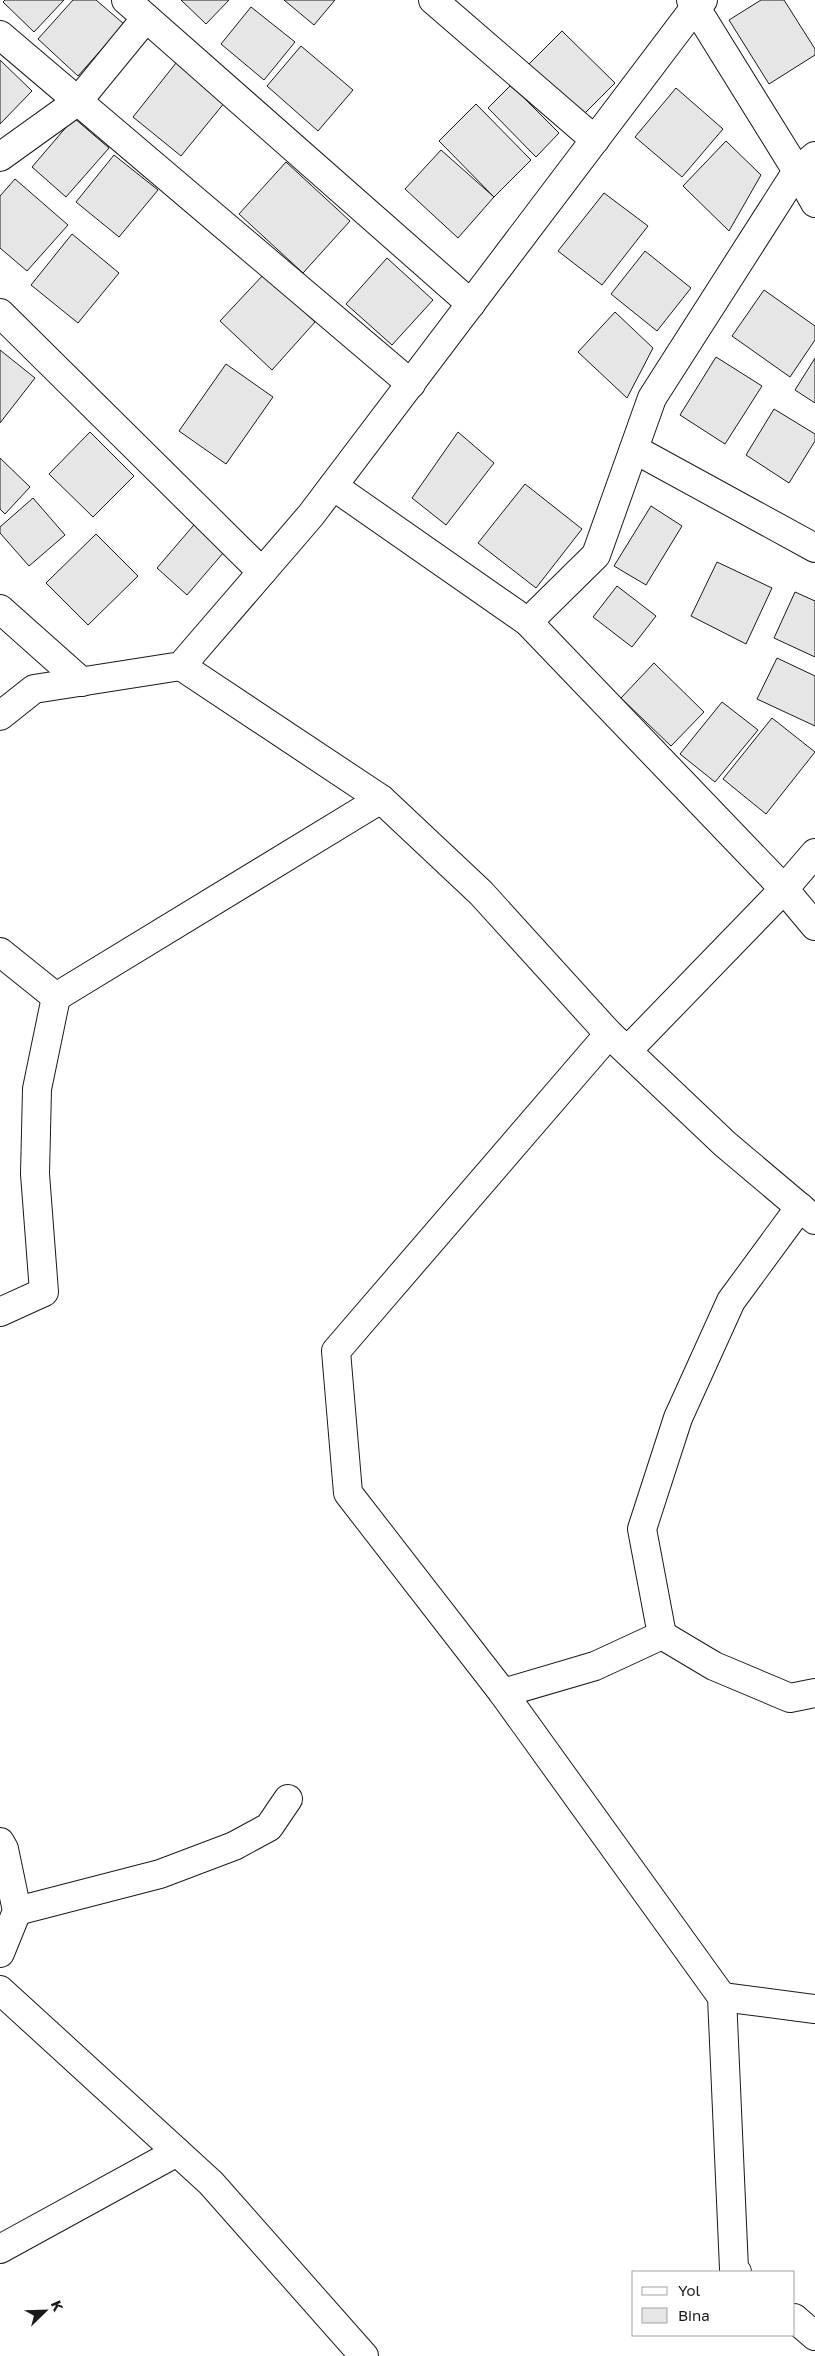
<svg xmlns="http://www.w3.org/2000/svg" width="815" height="2356" viewBox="0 0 815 2356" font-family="'Golos Text',sans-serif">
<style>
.building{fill:#e6e6e6;stroke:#1a1a1a}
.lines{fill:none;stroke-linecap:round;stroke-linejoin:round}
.street-casing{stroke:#1a1a1a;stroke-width:30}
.street{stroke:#fff;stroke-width:28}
</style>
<rect width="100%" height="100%" fill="#fff"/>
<g class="building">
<polygon points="5,0 64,0 34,32 3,2"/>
<polygon points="73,0 96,0 124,24 78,76 38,39"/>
<polygon points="181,0 229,0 206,24"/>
<polygon points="284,0 335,0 314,25"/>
<polygon points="761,0 784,0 815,49 815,55 769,84 729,20"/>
<polygon points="251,7 295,42 264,80 221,44"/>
<polygon points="562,31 615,83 580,118 528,65"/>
<polygon points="301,46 353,90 318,131 267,86"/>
<polygon points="0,60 32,91 0,124"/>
<polygon points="176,63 225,102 181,156 133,117"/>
<polygon points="511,85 559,133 536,157 488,108"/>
<polygon points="676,88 723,129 682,177 635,137"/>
<polygon points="476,104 531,160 494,197 439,141"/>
<polygon points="74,118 109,148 66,197 32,167"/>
<polygon points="726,141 761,175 729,231 683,186"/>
<polygon points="441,150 494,197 458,238 405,189"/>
<polygon points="114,155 158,190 119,237 76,202"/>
<polygon points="286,162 350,221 303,273 239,214"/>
<polygon points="15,179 68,225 27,271 0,248 0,196"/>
<polygon points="604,193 648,226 602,285 558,251"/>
<polygon points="72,234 119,273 78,323 31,285"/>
<polygon points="645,251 691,288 657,331 611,294"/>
<polygon points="387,258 433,300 392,345 346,304"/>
<polygon points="264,274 315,322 272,370 220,321"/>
<polygon points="764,290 815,326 815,340 790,377 732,336"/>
<polygon points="615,312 653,348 627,398 578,352"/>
<polygon points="0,350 35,378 0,423"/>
<polygon points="716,357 762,386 725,444 680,415"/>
<polygon points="815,358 815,403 795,390"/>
<polygon points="226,364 273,397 226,464 179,431"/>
<polygon points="774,409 815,434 815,441 789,483 746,455"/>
<polygon points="90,432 134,476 93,517 49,474"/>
<polygon points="458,432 494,463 446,525 412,498"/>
<polygon points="0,458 30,487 5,514 0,509"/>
<polygon points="525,484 582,529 536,588 478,543"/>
<polygon points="33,498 65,535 29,566 0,533 0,527"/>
<polygon points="651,506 682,526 646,585 614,566"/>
<polygon points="199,519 230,545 187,595 157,568"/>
<polygon points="96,534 138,576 88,625 46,583"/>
<polygon points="717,562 772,588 746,644 691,616"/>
<polygon points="617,586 656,616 632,647 593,617"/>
<polygon points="795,592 815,601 815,657 774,638"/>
<polygon points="777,658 815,676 815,726 757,699"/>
<polygon points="654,663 704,712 671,746 621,698"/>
<polygon points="722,702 758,730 715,782 680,754"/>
<polygon points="772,718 815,752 766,814 723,779"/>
</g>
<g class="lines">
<g class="street-casing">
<g id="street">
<polyline points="126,0 471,304"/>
<polyline points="433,0 595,140"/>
<polyline points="691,0 797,171 815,203"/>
<polyline points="0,35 411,384"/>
<polyline points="0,157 78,101 146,18"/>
<polyline points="0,313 262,572"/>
<polyline points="634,449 815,548"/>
<polyline points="333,486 528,622 784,889 815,926"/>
<polyline points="0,609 82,682"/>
<polyline points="528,622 596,555 652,398 797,171 815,156"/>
<polyline points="181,666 381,799 481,893 609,1034 725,1144 815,1220"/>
<polyline points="0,716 34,689 181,666 311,515 696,6 703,0"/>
<polyline points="0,952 56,997 381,799"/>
<polyline points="609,1034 336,1351 348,1493 503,1693 722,1997 734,2269 737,2272"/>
<polyline points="628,1050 784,889 815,853"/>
<polyline points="0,1312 44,1292 35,1174 37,1089 56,997"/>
<polyline points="662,1635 714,1666 790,1698 815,1693"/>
<polyline points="503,1693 595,1666 662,1635 642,1529 678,1418 731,1301 800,1207"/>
<polyline points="0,1842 4,1849 17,1911 0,1953"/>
<polyline points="17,1911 160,1874 234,1846 269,1827 288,1799"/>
<polyline points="0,1990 211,2183 364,2356"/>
<polyline points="722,1997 815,2009"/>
<polyline points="0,2249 177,2152"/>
<polyline points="794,2318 815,2336"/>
</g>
</g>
<use href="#street" class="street"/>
</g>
<rect x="632" y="2271" width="162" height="65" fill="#ffffff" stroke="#a3a3a3"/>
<rect x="642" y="2287" width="25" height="8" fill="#ffffff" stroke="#a3a3a3"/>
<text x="678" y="2296" font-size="15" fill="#1a1a1a">Yol</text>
<rect x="642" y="2308" width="25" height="15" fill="#e6e6e6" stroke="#a3a3a3"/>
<text x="678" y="2321" font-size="15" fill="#1a1a1a">Bina</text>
<g transform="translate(45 2311) rotate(67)" stroke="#ffffff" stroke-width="4" paint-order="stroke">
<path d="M0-4L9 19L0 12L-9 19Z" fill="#1a1a1a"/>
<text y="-8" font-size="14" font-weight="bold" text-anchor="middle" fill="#1a1a1a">K</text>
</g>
</svg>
